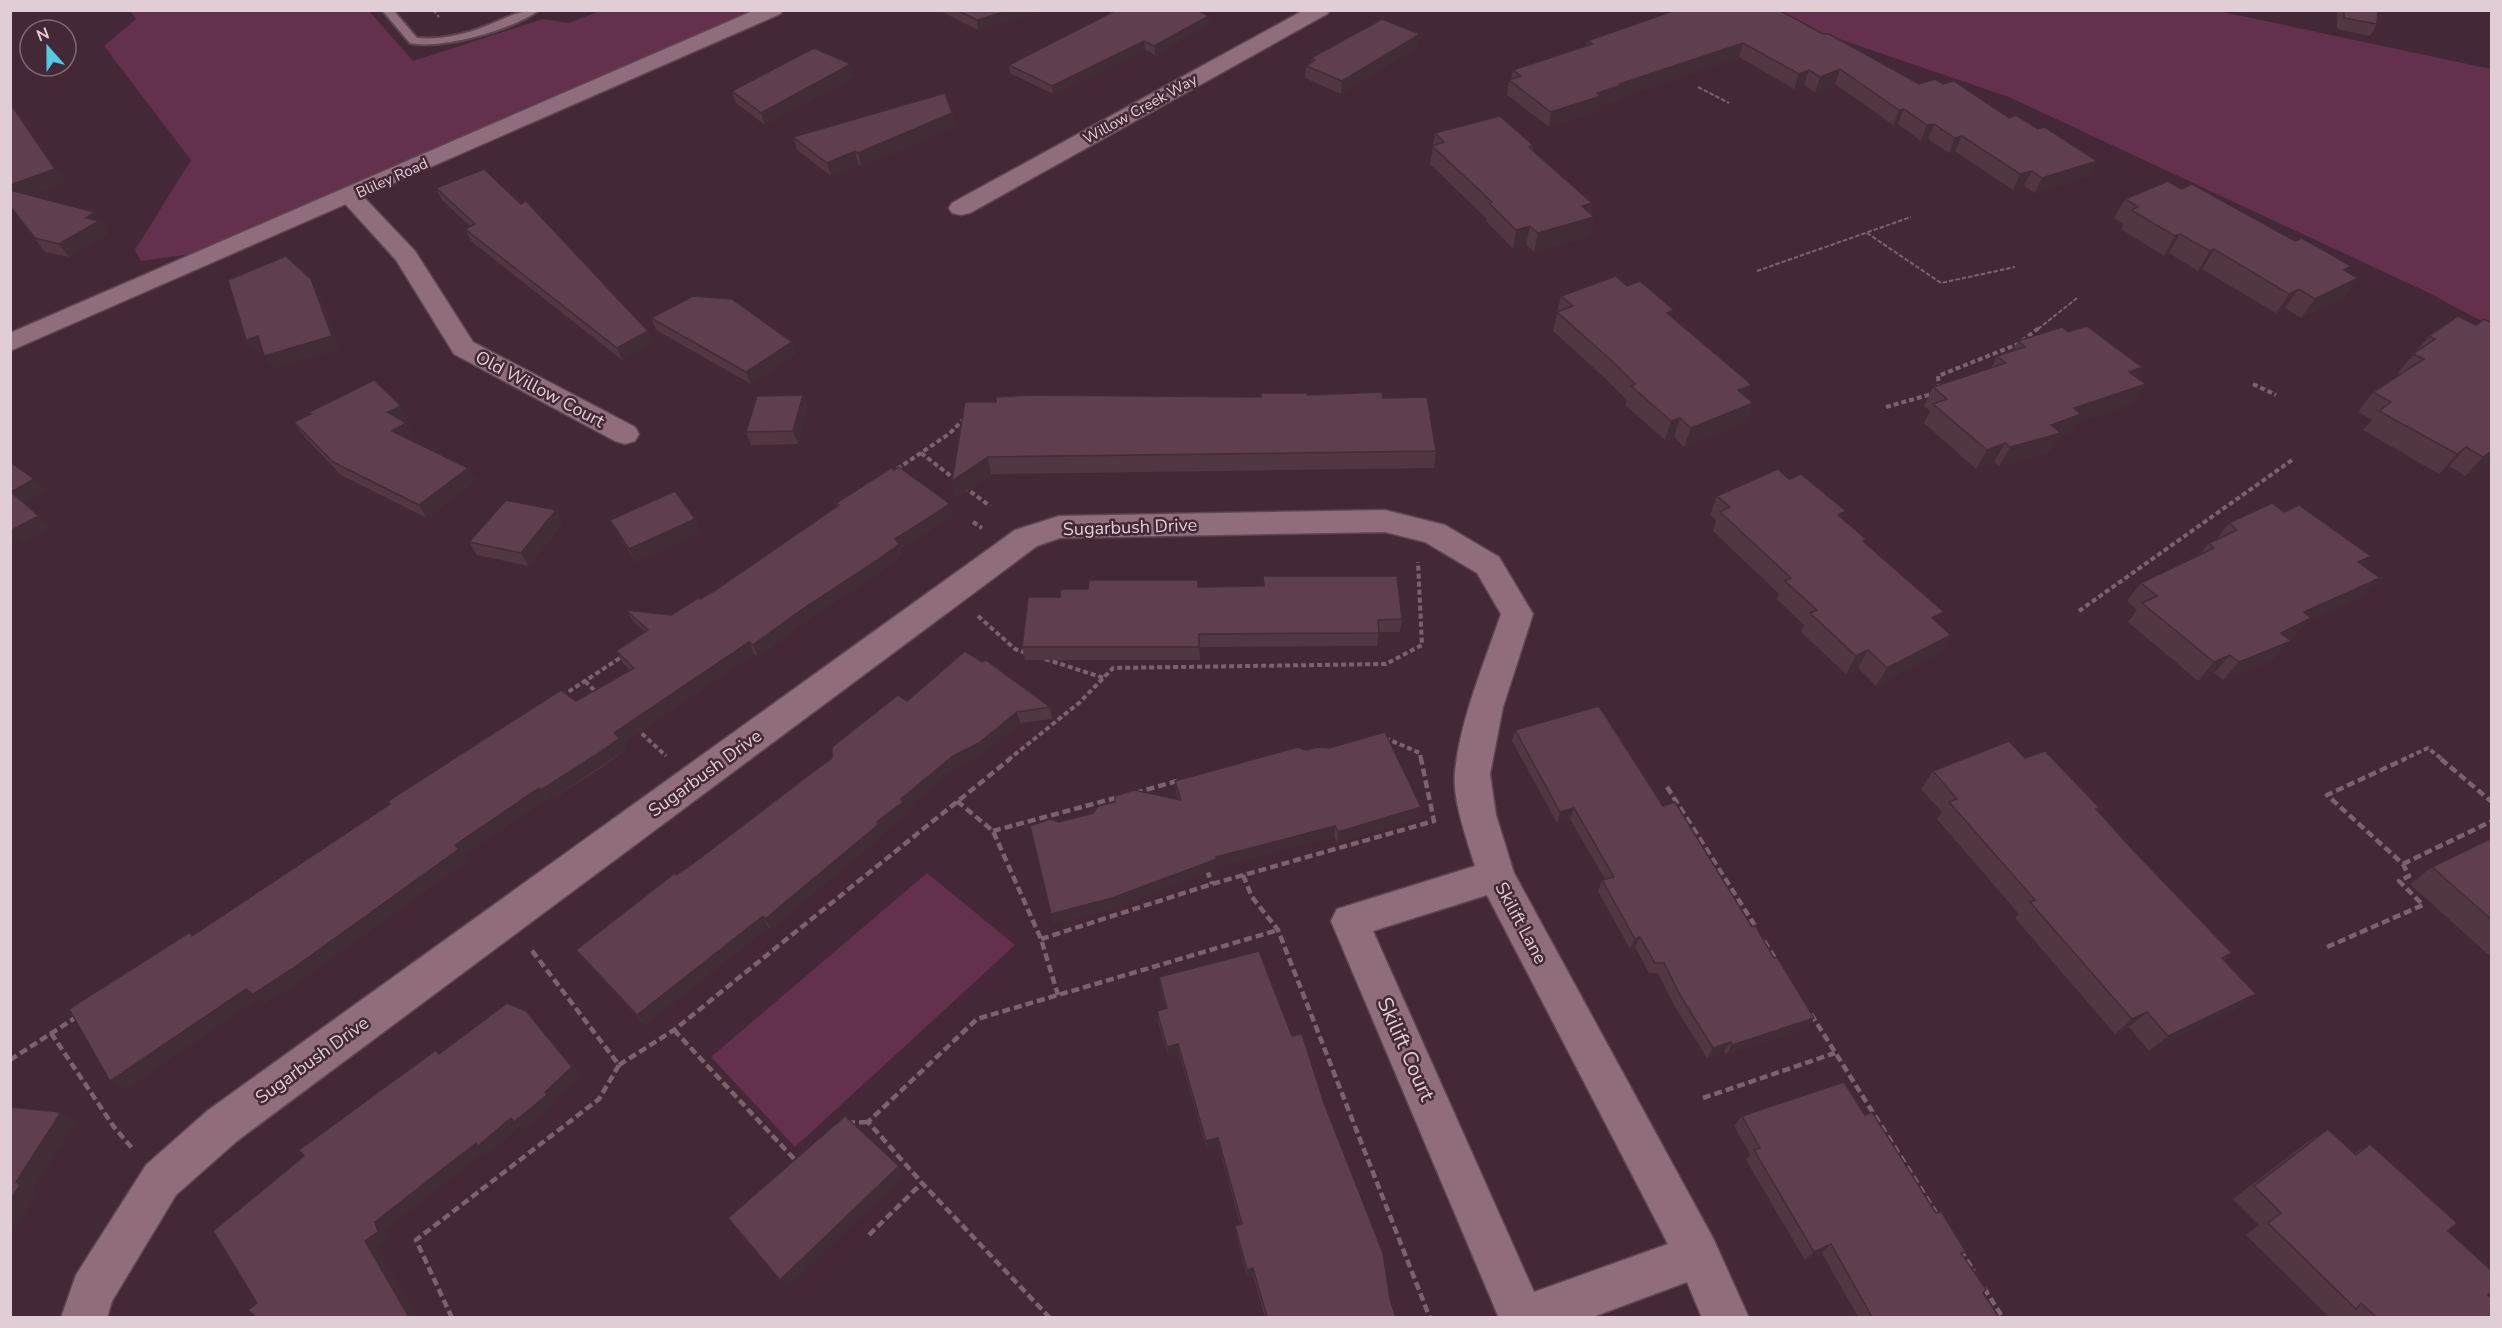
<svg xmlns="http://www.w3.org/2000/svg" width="2502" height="1328" viewBox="0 0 2502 1328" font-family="'Nunito Sans',sans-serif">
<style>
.green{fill:#63314b}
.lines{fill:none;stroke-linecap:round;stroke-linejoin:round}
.service-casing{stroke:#5e4552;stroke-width:4}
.minor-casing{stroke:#5e4552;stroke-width:3}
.tertiary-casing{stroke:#5e4552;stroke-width:3}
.path-far2{stroke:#7c626f;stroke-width:2;stroke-dasharray:4.5 2;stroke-linecap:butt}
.path-far1{stroke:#7c626f;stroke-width:4;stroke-dasharray:5 3;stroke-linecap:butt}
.path{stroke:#7c626f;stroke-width:4.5;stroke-dasharray:8 4;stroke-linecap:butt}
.service{fill:#8f6d7d;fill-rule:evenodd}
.minor{fill:#8f6d7d;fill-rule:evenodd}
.tertiary{fill:#8f6d7d;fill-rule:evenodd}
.wall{fill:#523644}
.shaded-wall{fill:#422c37}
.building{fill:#5f3f4f;stroke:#422c37;stroke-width:1.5}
.labels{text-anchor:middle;stroke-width:5;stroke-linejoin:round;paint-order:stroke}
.far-street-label{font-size:15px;fill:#e1cdd6;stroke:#452837}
.street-label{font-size:18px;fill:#e1cdd6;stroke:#452837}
.near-street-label{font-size:21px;fill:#e1cdd6;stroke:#452837}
</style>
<rect width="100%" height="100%" fill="#452837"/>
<g class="green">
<polygon points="130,11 369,11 413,61 543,19 569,23 600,11 760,11 191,254 141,261 135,250 191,160 104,46 136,19"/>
<polygon points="1757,11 2218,11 2491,69 2491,326 2427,292 2009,97"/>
<polygon points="927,873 1015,945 795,1147 711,1057"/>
</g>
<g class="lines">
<g class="service-casing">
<path id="service" d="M382,10h11l24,28c24,2 46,-3 69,-12 18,-7 33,-16 53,-16 -25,19 -97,40 -129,33z"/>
</g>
<g class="minor-casing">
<g id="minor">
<polygon points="1304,10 1330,10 1327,14 970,213 961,215 952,213 949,208 952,203"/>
<polygon points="350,189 358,191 415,251 473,342 635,427 639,434 635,441 625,444 615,441 454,354 396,260 338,196 342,191"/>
<path d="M1385,510l60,15 54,32 34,57 -30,93 -13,67 6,41 18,58 200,367 35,78h-47l-15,-36 -97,36h-91l-168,-397 6,-12 138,-43c-8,-26 -23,-67 -20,-94 5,-52 29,-108 46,-158l-24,-41 -52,-31 -40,-10 -325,6 -23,8 -800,595 -61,54 -64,106 -5,17h-46l15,-43 70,-110 61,-54 808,-581 44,-14zM1487,895l181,349 -134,48 -161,-361z"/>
</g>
</g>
<g class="tertiary-casing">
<polygon id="tertiary" points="755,10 783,10 780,14 10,351 10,333"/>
</g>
<g class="path-far2">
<polyline points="433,10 439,17"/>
<polyline points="1698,87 1729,103"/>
<polyline points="1867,233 1941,283 2015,267"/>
<polyline points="1757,271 1911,217"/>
<polyline points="2038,329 2077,298"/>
</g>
<g class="path-far1">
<polyline points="2253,384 2276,395"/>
<polyline points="1939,389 1938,376 2018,344 2040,327"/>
<polyline points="1886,407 1932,394"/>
<polyline points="921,453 956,480"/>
<polyline points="897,469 949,434 963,420"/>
<polyline points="964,487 990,506"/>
<polyline points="973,522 982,528"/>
<polyline points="2079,611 2292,460"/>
<polyline points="978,616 1015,649 1026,653"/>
<polyline points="1045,659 1104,678"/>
<polyline points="585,681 597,693"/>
<polyline points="562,696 623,656"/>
<polyline points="636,728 666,756"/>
<polyline points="1385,738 1420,753 1421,760"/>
<polyline points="1008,760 1079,703 1113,668 1386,664 1422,645 1418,562"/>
<polyline points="2402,760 2428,748 2443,760"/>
</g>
<g class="path">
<polyline points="2441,759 2492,802"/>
<polyline points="1667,787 1757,929"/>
<polyline points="1135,793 1177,781"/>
<polyline points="957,801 993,831 1041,939 1058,995"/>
<polyline points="993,831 1119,797"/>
<polyline points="2403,864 2492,821"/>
<polyline points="1207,870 1212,884"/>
<polyline points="1243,875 1252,897 1278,930 1430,1318"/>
<polyline points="1041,939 1212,884 1434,821 1421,759"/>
<polyline points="1764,941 1776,960"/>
<polyline points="2327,947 2423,905 2399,881 2409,876 2403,864 2327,795 2405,759"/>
<polyline points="1811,1014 1938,1216"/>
<polyline points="674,1030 797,1162"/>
<polyline points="51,1033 114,1127 132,1148"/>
<polyline points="10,1060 78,1016"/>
<polyline points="619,1065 674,1030 1010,759"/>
<polyline points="1703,1098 1835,1053"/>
<polyline points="847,1123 868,1122"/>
<polyline points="869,1235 922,1183"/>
<polyline points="1960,1250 1974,1271"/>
<polyline points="1984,1288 2003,1318"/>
<polyline points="452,1318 416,1240 599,1099 619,1065 530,948"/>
<polyline points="1050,1318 922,1183 868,1122 977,1019 1278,930"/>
</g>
<use href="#service" class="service"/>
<use href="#minor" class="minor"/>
<use href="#tertiary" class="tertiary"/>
</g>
<g class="wall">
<polygon points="938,10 1041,10 978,30"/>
<polygon points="1779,10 2089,176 2035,193 2024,186 2013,190 1955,151 1949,153 1928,139 1921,141 1898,124 1893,125 1835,84 1815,92 1804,85 1794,89 1739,57 1619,98 1618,100 1599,106 1598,111 1549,127 1507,95 1509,80 1511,79 1513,70 1586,46 1587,41"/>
<polygon points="2337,10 2378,10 2377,24 2370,36 2337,29"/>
<polygon points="1209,16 1209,24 1155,55 1145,50 1053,94 1010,73 1009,65"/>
<polygon points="1418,46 1341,94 1305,78 1306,66 1311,63 1311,58"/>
<polygon points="851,64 854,77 765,125 736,103 732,91"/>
<polygon points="10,102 65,182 29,195 94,212 104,225 103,226 108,234 69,257 45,252 10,206"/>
<polygon points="952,113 955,126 861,166 858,164 831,176 797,150 793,137"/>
<polygon points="1435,133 1533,145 1533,150 1592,203 1590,213 1594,217 1590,236 1534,252 1526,245 1513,249 1486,221 1487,219 1430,164"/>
<polygon points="436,188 648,331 653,344 622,360 471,241 465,229 470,226 442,200"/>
<polygon points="2181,189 2347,272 2358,278 2344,297 2301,318 2285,308 2276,313 2202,269 2198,271 2169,253 2164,256 2121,229 2124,224 2114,218 2125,199"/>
<polygon points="1627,286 1672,317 1753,403 1746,422 1684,447 1674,437 1665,440 1625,405 1627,400 1607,380 1553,331 1561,296"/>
<polygon points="651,318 792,342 796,354 751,384 656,330"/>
<polygon points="2492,323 2492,459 2465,476 2449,466 2439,474 2363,430 2372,420 2358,412 2373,392 2401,375 2398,373 2429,336 2476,325"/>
<polygon points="2068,332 2142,367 2136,377 2133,403 2076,423 2070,433 2059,437 2049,452 1999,466 1994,462 1976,469 1924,423 1930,411 1924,406 1933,387 1991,368 1997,356 2013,351 2018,341"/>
<polygon points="1308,395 1383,398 1436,451 1434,468 991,474 956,498 952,481 996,402 1261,397"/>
<polygon points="807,408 798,444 751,445 746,432"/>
<polygon points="309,412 408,418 403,421 406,423 413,435 408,439 468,468 476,480 427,518 341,475 303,435 294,422 311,414"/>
<polygon points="1789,479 1846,511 1842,519 1938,623 1940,653 1876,686 1858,668 1846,674 1801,632 1804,625 1777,599 1779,594 1713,531 1716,520 1710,515 1717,496"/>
<polygon points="836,503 953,516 900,549 902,555 879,573 803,623 758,657 754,654 623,743 627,749 601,768 549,801 547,799 464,855 468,860 303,979 265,1003 258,998 125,1090 110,1081 193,935 576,701 630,670 623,663 616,651 645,632 633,621 626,610 671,615 714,591 837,506"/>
<polygon points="556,510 563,523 528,566 477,555 469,542"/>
<polygon points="2284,512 2371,556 2362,565 2362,596 2308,621 2294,636 2289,639 2274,659 2223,680 2214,673 2198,681 2128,622 2137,610 2127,601 2141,583 2200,554 2209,543 2216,540 2229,523"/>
<polygon points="695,519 700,532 636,562 617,533 610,520"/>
<polygon points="1263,576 1402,619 1400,632 1379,632 1377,646 1199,647 1200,660 1025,660 1022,647 1060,597 1198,587 1263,586"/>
<polygon points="907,701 1050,707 1052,719 1020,723 982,754 956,767 906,809 907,813 883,832 884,834 771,929 768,927 645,1025 584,960 576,950 676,875 691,865"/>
<polygon points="1515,730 1663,806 1807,1028 1726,1054 1724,1051 1707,1058 1674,1005 1658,973 1649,973 1635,947 1630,949 1598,891 1602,880 1605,879 1570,819 1557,823 1512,741"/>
<polygon points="2025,758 2100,808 2097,811 2133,850 2232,953 2224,960 2236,1009 2149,1051 2129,1027 2115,1034 2015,918 2019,914 1937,819 1942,812 1921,789 1933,771"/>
<polygon points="1175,781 1421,807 1419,817 1337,843 1334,836 1217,867 1217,869 1113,908 1053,923 1030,826 1059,822 1093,813 1115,802 1178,799 1176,792"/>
<polygon points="2492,838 2492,958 2410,884 2432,867"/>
<polygon points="1159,977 1292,1036 1324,1103 1396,1317 1265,1317 1253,1275 1247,1277 1236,1233 1235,1226 1240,1224 1219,1146 1207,1150 1179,1053 1168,1056 1158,1021 1157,1011 1166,1009 1160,987"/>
<polygon points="1865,1115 1936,1213 1966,1252 1962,1254 1983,1293 1999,1317 1858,1317 1822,1253 1805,1260 1746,1160 1750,1154 1734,1126 1742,1116"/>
<polygon points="2328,1129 2354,1153 2370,1144 2448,1231 2488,1295 2492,1317 2340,1317 2338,1316 2336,1317 2329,1317 2246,1235 2259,1225 2233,1199 2306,1143"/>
</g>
<g class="shaded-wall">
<polygon points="1009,10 1041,10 978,30 977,20"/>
<polygon points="1209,16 1209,24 1155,55 1154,46"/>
<polygon points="1420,34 1418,46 1341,94 1342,81"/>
<polygon points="1144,41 1145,50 1053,94 1052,86"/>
<polygon points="1743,43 1739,57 1619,98 1618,100 1599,106 1598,111 1549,127 1551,112 1620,84"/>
<polygon points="851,64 854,77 765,125 761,113"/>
<polygon points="1840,69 1835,84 1815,92 1820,77"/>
<polygon points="1809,70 1804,85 1794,89 1799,74"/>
<polygon points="10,102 65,182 13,201 10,198"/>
<polygon points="1904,109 1898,124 1893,125 1899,110"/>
<polygon points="952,113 955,126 861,166 858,153"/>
<polygon points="1934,124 1928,139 1921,141 1927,125"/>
<polygon points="1962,136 1955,151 1949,153 1955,138"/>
<polygon points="855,151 858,164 831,176 827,163"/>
<polygon points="2097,161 2089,176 2035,193 2042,178"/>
<polygon points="2032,171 2024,186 2013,190 2020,174"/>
<polygon points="1592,203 1588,219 1594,217 1590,236 1534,252 1538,233 1582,206"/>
<polygon points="94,212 104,225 103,226 108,234 69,257 59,244 86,218"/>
<polygon points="1530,226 1526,245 1513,249 1516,230"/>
<polygon points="2180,234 2169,253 2164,256 2175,236"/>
<polygon points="2214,249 2202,269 2198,271 2210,251"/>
<polygon points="2358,278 2344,297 2301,318 2315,299"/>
<polygon points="311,279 319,292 340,349 273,369 264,356"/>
<polygon points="2299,289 2285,308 2276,313 2289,294"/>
<polygon points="1674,310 1669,329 1667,313"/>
<polygon points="648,331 653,344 622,360 617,348"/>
<polygon points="258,336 267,349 255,353 246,340"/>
<polygon points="792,342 796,354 751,384 746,372"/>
<polygon points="2142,367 2130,387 2129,372"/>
<polygon points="2146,384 2133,403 2076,423 2070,433 2059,437 2049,452 1999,466 2010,447 2051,425 2074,408"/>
<polygon points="1752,385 1745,404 1738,390"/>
<polygon points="803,395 807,408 798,444 793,431"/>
<polygon points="1753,403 1746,422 1684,447 1691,428"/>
<polygon points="401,406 408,418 396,424 388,412"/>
<polygon points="1680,418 1674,437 1665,440 1671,421"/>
<polygon points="406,423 413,435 400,444 392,431"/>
<polygon points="2005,443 1994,462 1976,469 1987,450"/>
<polygon points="2466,447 2449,466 2439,474 2457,454"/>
<polygon points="2492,451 2492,459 2465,476 2483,457"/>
<polygon points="988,457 991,474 956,498 952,481"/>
<polygon points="468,468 476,480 427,518 419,505"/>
<polygon points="34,479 46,491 23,505 11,492"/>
<polygon points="950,504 953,516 900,549 902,555 879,573 803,623 758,657 753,645 895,539"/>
<polygon points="556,510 563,523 528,566 521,553"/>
<polygon points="1846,511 1837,530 1838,515"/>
<polygon points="39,516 50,528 22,544 10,533 10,531"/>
<polygon points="695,519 700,532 636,562 629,549"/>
<polygon points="2371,556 2353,575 2358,562"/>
<polygon points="2380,578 2362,596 2308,621 2294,636 2264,651 2281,633 2304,612"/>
<polygon points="1944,612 1933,631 1932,618"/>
<polygon points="1951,635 1940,653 1876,686 1887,668"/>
<polygon points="2291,641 2274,659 2223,680 2239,662"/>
<polygon points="749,642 754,654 623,743 627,749 549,801 541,790 614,733"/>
<polygon points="1868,650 1858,668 1846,674 1856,656"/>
<polygon points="2230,655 2214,673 2198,681 2214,662"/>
<polygon points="1017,712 1020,723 982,754 956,767 906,809 907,813 883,832 884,834 771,929 765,919 877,822 901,799 953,756"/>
<polygon points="539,788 547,799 464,855 468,860 303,979 265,1003 253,994 455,845"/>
<polygon points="1421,807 1419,817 1337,843 1338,832"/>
<polygon points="1574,808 1570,819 1557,823 1560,812"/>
<polygon points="1335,826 1334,836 1217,867 1217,869 1113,908 1053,923 1051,914 1216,857"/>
<polygon points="763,916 768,927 645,1025 637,1015"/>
<polygon points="1640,937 1635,947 1630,949 1635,939"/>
<polygon points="246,989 258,998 125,1090 110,1081"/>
<polygon points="2256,994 2236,1009 2149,1051 2168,1036"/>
<polygon points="526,1011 535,1020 581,1076 554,1101 556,1104 523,1130 520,1127 488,1155 485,1152 387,1229 390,1239 377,1248 418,1317 409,1317 365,1241 375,1222 476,1143 545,1092"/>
<polygon points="2147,1012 2129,1027 2115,1034 2132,1019"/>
<polygon points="1814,1018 1807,1028 1726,1054 1732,1045"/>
<polygon points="1731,1042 1724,1051 1707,1058 1713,1048"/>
<polygon points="1178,1044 1179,1053 1168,1056 1167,1047"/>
<polygon points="61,1112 77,1121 33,1190 37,1194 17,1228 10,1225 10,1201 16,1182"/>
<polygon points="1218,1138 1219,1146 1207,1150 1206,1141"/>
<polygon points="899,1166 905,1175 787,1288 780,1280"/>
<polygon points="1831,1244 1822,1253 1805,1260 1814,1252"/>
<polygon points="1253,1268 1253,1275 1247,1277 1247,1270"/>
</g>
<g class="building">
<polygon points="956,10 1009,10 977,20"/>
<polygon points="1116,10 1197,10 1209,16 1154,46 1144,41 1052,86 1009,65"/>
<polygon points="1676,10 1779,10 1823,34 1829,34 1919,84 1935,79 1943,84 1954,81 2009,118 2016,115 2038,129 2045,127 2097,161 2042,178 2032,171 2020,174 1962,136 1955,138 1934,124 1927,125 1904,109 1899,110 1840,69 1820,77 1809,70 1799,74 1743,43 1620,84 1622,85 1597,93 1601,96 1551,112 1509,80 1521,76 1513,70 1592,44 1587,41"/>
<polygon points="2344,10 2378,10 2377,24 2344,18"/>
<polygon points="1382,19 1420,34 1342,81 1306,66 1315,60 1311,58"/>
<polygon points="814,48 851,64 761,113 732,91"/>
<polygon points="945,93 952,113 858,153 855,151 827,163 793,137"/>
<polygon points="10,103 55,169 10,185"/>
<polygon points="1500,116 1533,145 1529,147 1592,203 1582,206 1594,217 1538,233 1530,226 1516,230 1489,203 1492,202 1432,146 1444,142 1435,133"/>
<polygon points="484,169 521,204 526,201 648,331 617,348 465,229 475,224 436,188"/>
<polygon points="2168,181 2181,189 2192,184 2295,241 2302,238 2351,266 2344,270 2358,278 2315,299 2299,289 2289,294 2214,249 2210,251 2180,234 2175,236 2131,210 2138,207 2125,199"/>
<polygon points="10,190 94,212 86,218 99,221 59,244 35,238 10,206"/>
<polygon points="286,256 311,279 332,336 264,356 258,336 246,340 228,280"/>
<polygon points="1616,276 1627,286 1640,281 1674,310 1667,313 1752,385 1738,390 1753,403 1691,428 1680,418 1671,421 1631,386 1635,384 1612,361 1557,312 1573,306 1561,296"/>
<polygon points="693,296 732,299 792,342 746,372 651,318"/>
<polygon points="2458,316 2476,325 2484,319 2492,323 2492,451 2483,457 2466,447 2457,454 2379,411 2391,402 2373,392 2424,359 2413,354 2435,339 2429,336"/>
<polygon points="2087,326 2142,367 2129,372 2146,384 2074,408 2081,414 2051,425 2061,433 2010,447 2005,443 1987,450 1933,404 1947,399 1933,387 2006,363 1997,356 2025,347 2018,341 2062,327 2068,332"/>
<polygon points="374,380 401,406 388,412 406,423 392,431 468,468 419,505 333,462 294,422 311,414 309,412"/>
<polygon points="1382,392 1383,398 1427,397 1436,451 988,457 952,481 965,402 996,402 996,397 1030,395 1261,397 1261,393 1307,393 1308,395"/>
<polygon points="803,395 793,431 746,432 757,396"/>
<polygon points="10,462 34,479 11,492 39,516 10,531"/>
<polygon points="899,467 950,504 895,539 899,544 876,561 798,612 753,645 749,642 614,733 620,738 594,756 541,790 539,788 455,845 459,849 292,969 253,994 246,989 110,1081 69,1009 190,932 192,936 390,804 388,801 561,690 576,701 634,668 616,651 648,630 626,610 671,615 698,598 700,599 714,591 839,505 836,503 891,468 894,470"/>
<polygon points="1778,469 1789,479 1801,474 1846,511 1838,515 1866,539 1863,541 1944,612 1932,618 1951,635 1887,668 1868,650 1856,656 1810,613 1817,610 1785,581 1791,578 1720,512 1730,507 1717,496"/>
<polygon points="675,491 695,519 629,549 610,520"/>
<polygon points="506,500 556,510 521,553 469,542"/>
<polygon points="2272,503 2284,512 2299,505 2371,556 2358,562 2380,578 2304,612 2311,618 2281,633 2291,641 2239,662 2230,655 2214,662 2142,603 2157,596 2141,583 2214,548 2209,543 2237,530 2229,523"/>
<polygon points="1263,576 1397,576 1402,619 1378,620 1379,633 1199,634 1199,647 1022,647 1028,597 1060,597 1061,589 1088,589 1089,580 1198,580 1198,587 1264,586"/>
<polygon points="965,651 982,662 986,660 1050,707 1017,712 979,743 953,756 901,799 903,802 877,822 879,824 765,919 763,916 637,1015 576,950 675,873 676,875 691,865 813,772 832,758 832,747 898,695 907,701"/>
<polygon points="1599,706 1663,806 1675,802 1752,927 1755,925 1774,958 1777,957 1814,1018 1732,1045 1731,1042 1713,1048 1680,995 1664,963 1655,963 1640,937 1635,939 1602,880 1614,877 1574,808 1560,812 1515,730"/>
<polygon points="1385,732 1421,807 1338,832 1335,826 1216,857 1217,859 1112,898 1051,914 1030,826 1050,819 1059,822 1093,813 1098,806 1115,802 1115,796 1134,790 1181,800 1175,781 1298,747 1306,750 1318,747 1329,748"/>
<polygon points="2009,741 2025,758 2045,751 2100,808 2096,809 2133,850 2232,953 2222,958 2256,994 2168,1036 2147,1012 2132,1019 2030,902 2035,900 1949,802 1957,799 1933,771"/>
<polygon points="2492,838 2492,920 2432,867"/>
<polygon points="1259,951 1292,1036 1302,1034 1324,1103 1383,1253 1390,1299 1396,1317 1267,1317 1253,1268 1247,1270 1235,1226 1242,1224 1218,1138 1206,1141 1178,1044 1167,1047 1157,1011 1167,1008 1159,977"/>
<polygon points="507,1003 526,1011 572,1067 545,1092 547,1095 514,1122 511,1118 478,1146 476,1143 375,1222 378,1232 365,1241 409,1317 256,1317 248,1310 257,1303 213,1231 304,1156 299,1150 436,1050 439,1054"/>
<polygon points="1844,1082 1865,1115 1872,1112 1936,1213 1941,1211 1966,1252 1961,1253 1986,1289 1983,1293 1999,1317 1872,1317 1831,1244 1814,1252 1754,1150 1760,1148 1742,1116"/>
<polygon points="10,1107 61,1112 16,1182 20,1185 10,1201"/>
<polygon points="845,1116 899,1166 780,1280 728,1218"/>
<polygon points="2328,1129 2356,1155 2370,1144 2457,1223 2448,1231 2492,1271 2492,1292 2488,1295 2492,1299 2492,1317 2376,1317 2361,1303 2356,1309 2268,1223 2281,1213 2254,1186"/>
</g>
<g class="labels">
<g class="far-street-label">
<text transform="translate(1140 109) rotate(-29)" y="5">Willow Creek Way</text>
<text transform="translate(392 178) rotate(-24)" y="5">Bliley Road</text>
</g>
<g class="street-label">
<text transform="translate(540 389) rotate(28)" y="6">Old Willow Court</text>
<text transform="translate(1130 527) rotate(-2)" y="6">Sugarbush Drive</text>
<text transform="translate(705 773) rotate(-36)" y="6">Sugarbush Drive</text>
<text transform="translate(1521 923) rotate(62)" y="6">Skilift Lane</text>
<text transform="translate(312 1060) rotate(-36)" y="6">Sugarbush Drive</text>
</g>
<g class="near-street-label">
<text transform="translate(1406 1049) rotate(66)" y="7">Skilift Court</text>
</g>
</g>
<rect width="2502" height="1328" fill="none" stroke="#e1cdd6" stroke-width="24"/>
<g transform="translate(48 48) rotate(339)"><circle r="28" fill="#452837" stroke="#836a77" stroke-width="1.5"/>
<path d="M0-4.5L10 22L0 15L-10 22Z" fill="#58c9e3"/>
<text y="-9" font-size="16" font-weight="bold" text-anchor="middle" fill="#e1cdd6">N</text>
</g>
</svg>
